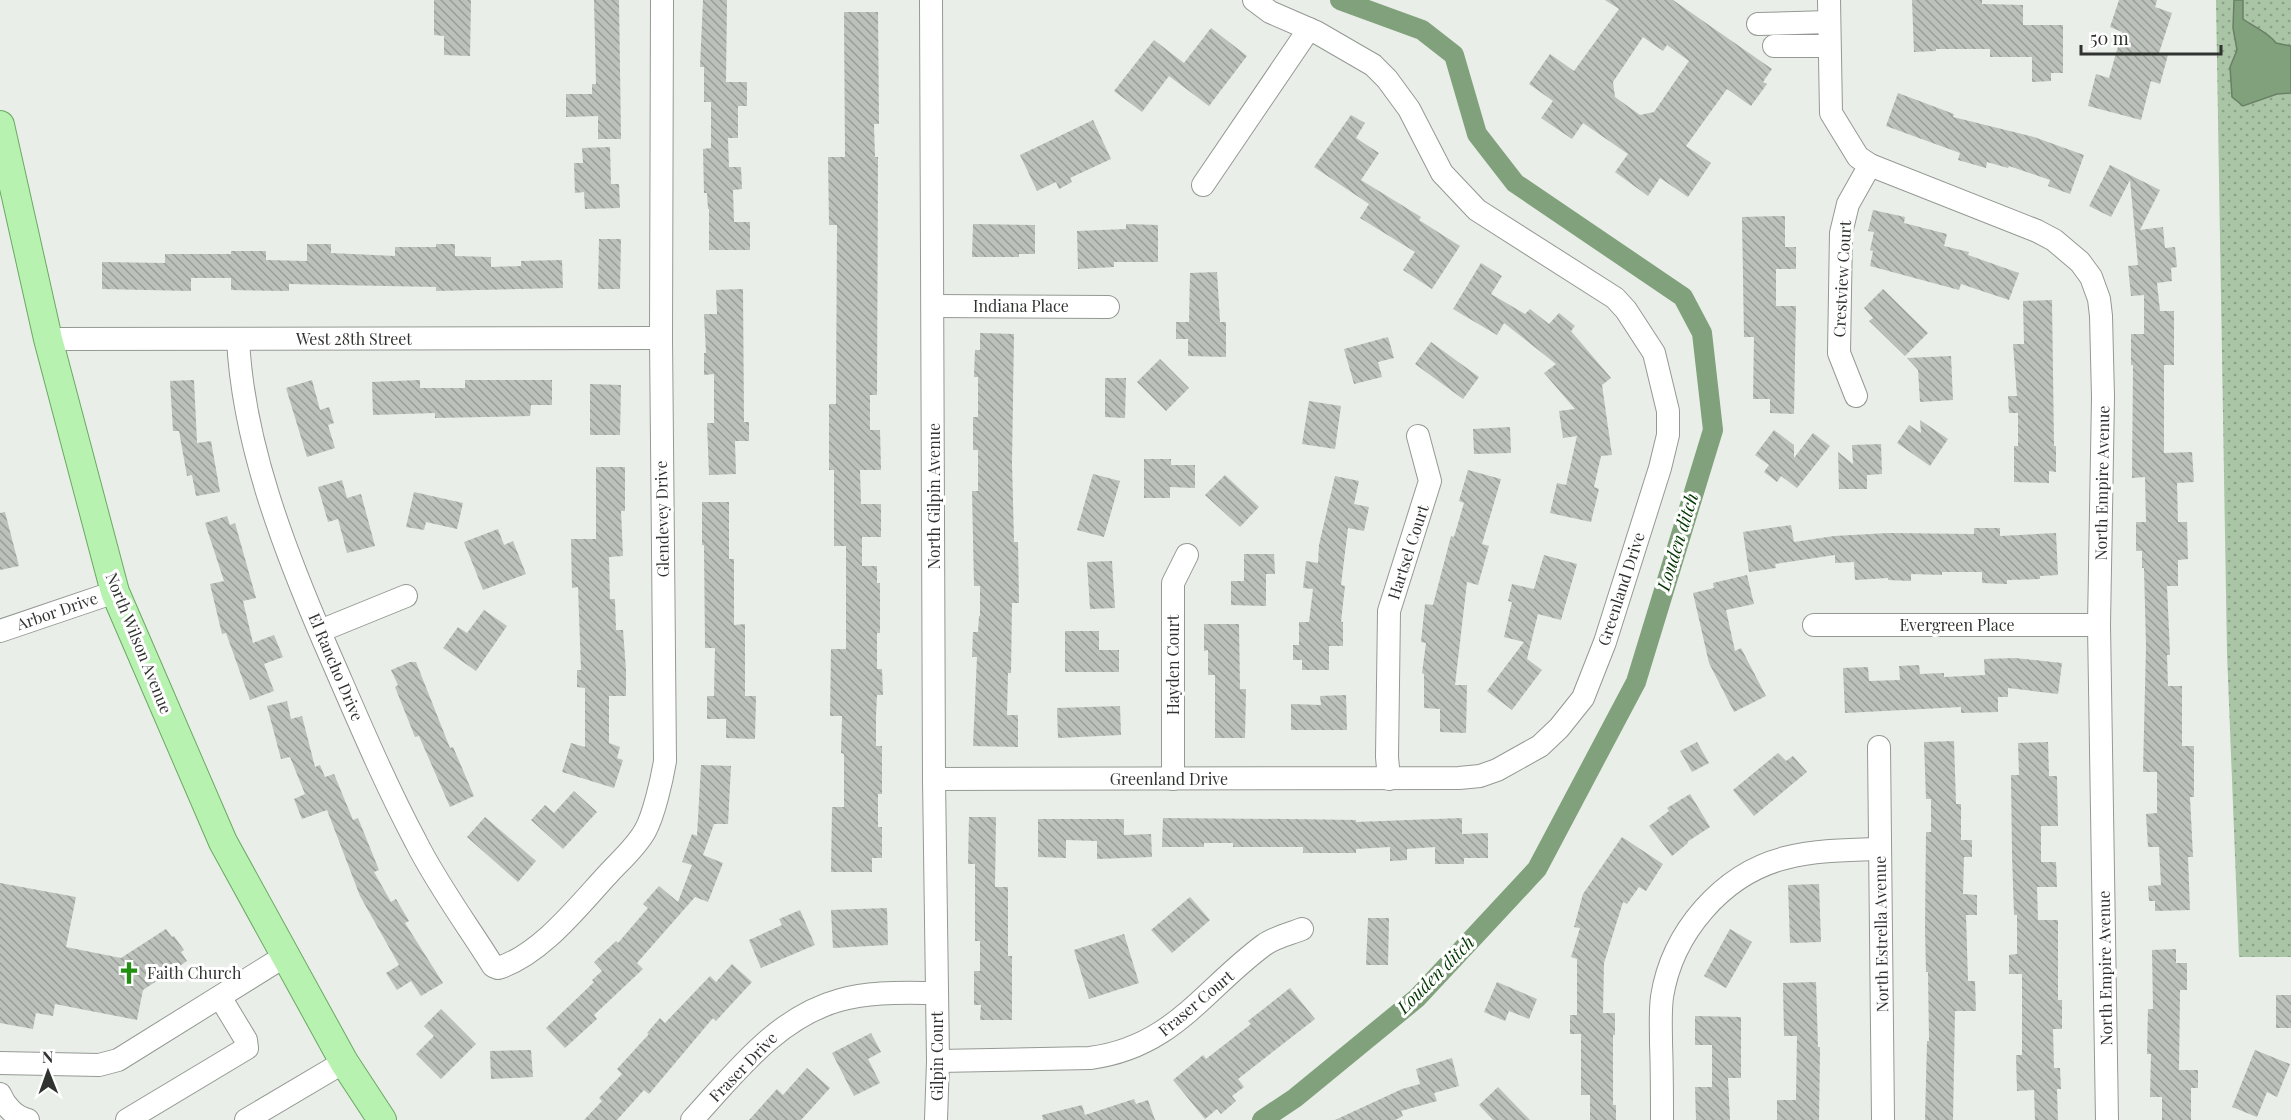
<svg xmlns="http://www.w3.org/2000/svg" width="2291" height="1120" viewBox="0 0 2291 1120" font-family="'Playfair Display',serif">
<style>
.grass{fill:url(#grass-dots)}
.water{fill:#80a17b;stroke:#688064;stroke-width:1.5}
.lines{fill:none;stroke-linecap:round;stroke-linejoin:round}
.canal{stroke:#80a17b;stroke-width:20}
.building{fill:url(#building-back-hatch);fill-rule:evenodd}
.minor-casing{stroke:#949993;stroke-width:24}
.major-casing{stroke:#6aa962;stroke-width:30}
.minor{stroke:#fff;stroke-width:22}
.major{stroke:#b8f2b1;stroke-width:28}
.labels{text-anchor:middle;stroke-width:6;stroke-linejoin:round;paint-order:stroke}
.street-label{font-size:16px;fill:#313330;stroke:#fff}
.poi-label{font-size:16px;fill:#313330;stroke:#fff;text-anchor:start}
.water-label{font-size:18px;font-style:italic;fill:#023500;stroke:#fff}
</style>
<defs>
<pattern id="grass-dots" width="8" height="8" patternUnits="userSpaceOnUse" patternTransform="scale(1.5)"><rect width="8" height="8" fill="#aac4a6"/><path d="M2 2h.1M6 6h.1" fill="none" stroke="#8ba088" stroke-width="1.8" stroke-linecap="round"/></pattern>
<pattern id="building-back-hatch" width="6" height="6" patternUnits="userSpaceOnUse" patternTransform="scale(1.5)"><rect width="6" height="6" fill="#bcc2bb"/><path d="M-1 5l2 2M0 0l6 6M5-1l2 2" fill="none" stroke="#999e98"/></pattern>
</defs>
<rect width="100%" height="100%" fill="#e9efe8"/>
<polygon class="grass" points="2216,0 2291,0 2291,957 2239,957 2227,653"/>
<path class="water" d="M2234,0h9v19c11,8 25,13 33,24l15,3v47l-14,1 -34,12 -11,-9 -2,-30 7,-17 -4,-22z"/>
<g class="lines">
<polyline class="canal" points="1262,1120 1295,1098 1417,998 1537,869 1636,682 1713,430 1702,333 1683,297 1515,183 1477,134 1454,55 1422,30 1340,0"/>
</g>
<g class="building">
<polygon points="434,0 471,0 470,56 444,55 444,36 434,35"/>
<polygon points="594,0 619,0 621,139 598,139 598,116 566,117 566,94 592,94 592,84 596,84"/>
<polygon points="703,0 727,0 726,82 747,82 747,106 738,106 738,138 728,138 729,167 741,167 742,189 733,190 734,222 750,222 750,250 709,250 709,209 708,209 707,193 704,193 703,149 711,148 711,102 704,102 704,67 700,67"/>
<path d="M1605,0h68l99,69 -9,13 4,2 -16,22 -24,-17 -41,57 25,17 -23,34 -28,-19 -12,18 -33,-24 13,-18 -45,-31 -11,16 -31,-21 12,-17 -24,-17 21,-30 24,17 45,-62zM1643,37l20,14 4,-6 22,16 -35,51 -14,3 -25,-18 -2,-15z"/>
<polygon points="1912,0 1982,0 1982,4 2023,5 2023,25 2063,25 2063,73 2051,73 2051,81 2032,82 2032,57 1990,57 1990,49 1936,49 1936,51 1914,52"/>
<polygon points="2119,0 2157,0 2155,7 2172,13 2159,53 2168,55 2160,84 2151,81 2141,120 2088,106 2096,74 2109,78 2122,32 2110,27"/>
<polygon points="844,12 878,12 879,124 874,124 875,157 878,157 877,395 870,395 870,430 880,430 881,470 860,470 861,504 881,504 881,537 862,537 862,566 877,566 877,583 880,583 880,633 877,633 877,669 882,669 883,695 877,695 876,716 876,746 882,746 882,794 878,794 878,827 882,827 882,858 872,858 872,872 831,872 832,807 844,807 844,754 841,753 842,716 830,716 831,649 846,649 846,546 834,546 834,470 829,470 829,404 836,404 837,225 829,225 828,157 845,157"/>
<polygon points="1211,28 1247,56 1209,106 1169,76 1142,112 1114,91 1154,40 1184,63"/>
<polygon points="1898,93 1954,114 1953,117 2034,137 2084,155 2070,194 2048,186 2050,180 2009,166 2008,168 1987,162 1986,168 1958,160 1960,153 1886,126"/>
<polygon points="1351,115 1365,123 1356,138 1379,153 1361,180 1421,217 1419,220 1460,246 1432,289 1403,270 1415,252 1360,218 1369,204 1314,167"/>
<polygon points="1093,120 1111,159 1070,178 1072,182 1059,189 1056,182 1037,191 1020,155"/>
<polygon points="610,147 611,184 619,184 620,208 585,209 584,192 575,193 574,163 583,163 582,148"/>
<polygon points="2110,165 2160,190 2140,230 2163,227 2165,248 2175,247 2177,267 2171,268 2172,281 2157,283 2160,311 2174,311 2174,365 2164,365 2164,453 2192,452 2194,482 2177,483 2178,522 2187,522 2188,559 2178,560 2178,586 2167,586 2170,655 2167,655 2168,686 2182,686 2182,746 2194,746 2194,797 2190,797 2193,857 2188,857 2190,910 2155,911 2155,901 2149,901 2148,886 2161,885 2159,847 2148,847 2146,814 2157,813 2157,772 2143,772 2146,646 2144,568 2142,568 2142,551 2136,551 2136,522 2146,522 2145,477 2132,478 2133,365 2131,365 2131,334 2144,334 2144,295 2131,296 2128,266 2138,265 2130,180 2111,217 2089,206"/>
<polygon points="1873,210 1905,217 1904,223 1947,234 1944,246 1969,252 1968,255 2019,273 2009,300 1961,284 1959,290 1870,266 1873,251 1870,250 1874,232 1868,231"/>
<polygon points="1785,216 1785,247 1796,247 1796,269 1776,269 1776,306 1796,306 1794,414 1770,413 1770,399 1753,399 1754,337 1744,337 1742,217"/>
<polygon points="973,224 1035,225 1035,254 1019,254 1019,257 972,257"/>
<polygon points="1126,224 1158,225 1158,262 1114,262 1114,267 1078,269 1077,231 1126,229"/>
<polygon points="599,239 621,239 620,289 598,289"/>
<polygon points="307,244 331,244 331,253 395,256 395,247 436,247 436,244 455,244 455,256 491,257 491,267 521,266 521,261 562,260 563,288 436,291 436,287 289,284 289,291 231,290 231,278 191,278 191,291 102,289 102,262 165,263 165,254 231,254 231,251 266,251 266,260 307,261"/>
<polygon points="1481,263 1502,276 1491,294 1525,314 1530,309 1549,324 1559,313 1575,326 1571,331 1611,378 1602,385 1612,455 1601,456 1594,487 1599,489 1591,522 1550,513 1557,483 1566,485 1577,436 1563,438 1559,411 1575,409 1544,373 1556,364 1504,323 1497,335 1453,309"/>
<polygon points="1217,272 1220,322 1226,322 1226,357 1188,356 1188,339 1176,339 1176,322 1189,322 1190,273"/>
<polygon points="743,289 744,422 749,422 749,441 735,441 736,474 709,475 707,423 714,423 714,374 704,375 704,353 706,353 704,314 717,314 716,290"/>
<polygon points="1883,289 1928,333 1905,356 1869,321 1873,318 1864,308"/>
<polygon points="2052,300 2054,446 2056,446 2056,472 2049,471 2049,483 2014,482 2014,446 2018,446 2018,413 2009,413 2008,396 2017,396 2013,344 2024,344 2023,301"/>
<polygon points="980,333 1014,334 1012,463 1014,542 1018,542 1019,603 1012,603 1011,673 1008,673 1007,715 1018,715 1018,747 973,746 977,657 972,657 973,632 978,632 979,616 980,616 980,586 974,586 972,491 978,491 978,450 973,450 973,417 978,417 978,377 974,377 975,350 980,350"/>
<polygon points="1388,337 1394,358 1378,362 1382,377 1354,384 1344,349"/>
<polygon points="1431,342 1479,377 1463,399 1415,364"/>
<polygon points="1951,356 1953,400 1920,402 1918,370 1907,358"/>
<polygon points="1160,359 1189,388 1166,411 1137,382"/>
<polygon points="1105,378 1126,378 1125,418 1105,417"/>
<polygon points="194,380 197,443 211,441 220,492 196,496 192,475 187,476 179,431 173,431 170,381"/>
<polygon points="312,380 320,410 329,407 334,423 328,425 335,448 307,457 286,388"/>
<polygon points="420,380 420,388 465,388 465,380 552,380 552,405 531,405 530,416 435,418 435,413 373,415 372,382"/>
<polygon points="590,384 621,385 620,435 590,435"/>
<polygon points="1309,401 1341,406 1335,449 1302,444"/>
<polygon points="1920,420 1948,439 1930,466 1897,443 1909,425 1921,433"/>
<polygon points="1510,427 1511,453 1474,454 1473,429"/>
<polygon points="1774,430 1794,445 1794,458 1813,433 1830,446 1797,488 1781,476 1777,482 1764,472 1769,465 1755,455"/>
<polygon points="1881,444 1882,474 1867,475 1867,489 1839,489 1838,452 1853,464 1852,445"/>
<polygon points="1144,459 1171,459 1171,465 1195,465 1195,488 1170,487 1170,498 1144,498"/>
<polygon points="596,467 625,467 625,511 621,511 623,556 609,557 610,599 615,599 616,630 623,630 626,670 626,696 609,696 609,743 620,747 617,758 623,760 614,788 562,772 571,743 585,747 585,688 577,687 577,670 581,670 578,587 572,588 571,539 596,539"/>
<polygon points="1468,470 1501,479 1482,544 1489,546 1478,585 1467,582 1455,685 1467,685 1466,733 1440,732 1440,709 1424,708 1424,674 1422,673 1426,643 1421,642 1425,604 1433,605 1451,536 1454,537 1464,503 1459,501"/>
<polygon points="1093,474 1120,481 1104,537 1077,530"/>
<polygon points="1225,475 1259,507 1240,527 1205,495"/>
<polygon points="1335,476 1359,481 1354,504 1369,507 1364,531 1348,528 1341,585 1345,586 1341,622 1343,622 1343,646 1329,646 1329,670 1302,670 1302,660 1293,660 1293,645 1299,645 1299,622 1309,622 1313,589 1303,588 1306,561 1318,563 1319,545"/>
<polygon points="342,480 347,498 361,494 375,546 347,553 338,519 328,522 318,487"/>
<polygon points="414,492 463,503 457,529 426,522 424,530 406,527"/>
<polygon points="702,502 729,502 729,559 734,559 734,625 745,624 745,696 756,696 755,739 726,738 726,719 707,719 707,696 714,696 715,648 705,648 704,545 702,545"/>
<polygon points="5,512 19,566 0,570 0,513"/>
<polygon points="227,516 230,525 235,523 256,598 243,601 253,643 274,635 283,657 264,664 274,691 250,700 226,633 222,634 210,584 224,581 205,523"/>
<polygon points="1791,525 1794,542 1834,536 1889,533 1974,534 1974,528 2000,528 2000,536 2056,533 2058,575 2040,576 2040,579 2007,580 2007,584 1982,583 1982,572 1942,572 1942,575 1911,574 1911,581 1888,580 1888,578 1855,580 1854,562 1835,563 1835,555 1775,564 1776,568 1749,572 1743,532"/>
<polygon points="498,529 504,545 513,541 526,574 483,590 464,542"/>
<polygon points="1244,554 1274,554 1275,574 1266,574 1266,606 1231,605 1231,581 1244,581"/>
<polygon points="1544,555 1577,564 1561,620 1538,614 1527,659 1542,670 1512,710 1487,691 1524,642 1504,637 1512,602 1508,601 1512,584 1534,589"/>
<polygon points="1112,561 1115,608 1090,609 1087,562"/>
<polygon points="1747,575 1754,604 1726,610 1735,651 1741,648 1766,696 1734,712 1709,663 1693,593 1714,588 1713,583"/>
<polygon points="484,610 507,626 476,671 443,648 458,627 467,633"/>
<polygon points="1204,624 1239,624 1240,689 1246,689 1245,738 1215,738 1215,675 1208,675 1208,650 1204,651"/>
<polygon points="1065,631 1099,631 1099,650 1119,650 1119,672 1065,672"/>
<polygon points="2015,658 2062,663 2058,694 2008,688 2008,697 1998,697 1998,712 1961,713 1961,707 1845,713 1843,668 1868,667 1869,681 1900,680 1899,666 1919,665 1920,674 1944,673 1944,677 1985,675 1984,659"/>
<polygon points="410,662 416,662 450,748 453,747 474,796 450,807 419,736 415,737 395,687 398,685 391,670"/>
<polygon points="1346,695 1347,730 1291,730 1291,704 1321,705 1320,696"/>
<polygon points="287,701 291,719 302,716 315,767 320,765 325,777 334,774 353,820 358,818 379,870 374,872 391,902 396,899 409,921 405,923 443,983 421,996 411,981 397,990 386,973 399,965 360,896 327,810 302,819 294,799 305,794 290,757 281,759 267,706"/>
<polygon points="1120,706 1121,735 1058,738 1057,708"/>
<polygon points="1954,741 1956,804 1961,804 1961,840 1972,840 1972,857 1964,857 1963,894 1977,895 1977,915 1966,915 1968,981 1975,981 1976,1011 1955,1011 1953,1120 1925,1120 1927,1041 1929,1041 1928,972 1926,972 1925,928 1926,832 1931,832 1931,799 1926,799 1924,742"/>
<polygon points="1697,742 1709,763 1692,772 1680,751"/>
<polygon points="2048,742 2049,776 2057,776 2058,826 2041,826 2041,862 2056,862 2057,887 2037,887 2038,920 2058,920 2058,1000 2062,1000 2062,1029 2053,1029 2054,1068 2060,1068 2061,1089 2057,1089 2058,1120 2035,1120 2034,1090 2017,1091 2016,1055 2022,1055 2022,974 2009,974 2009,955 2017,954 2017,915 2014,915 2012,855 2011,775 2019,775 2018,743"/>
<polygon points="1778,753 1786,761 1793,756 1807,772 1754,816 1733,790"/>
<polygon points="701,765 731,766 728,824 714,824 703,855 723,863 708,902 695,897 637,963 643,969 594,1015 597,1019 565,1048 546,1028 594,982 592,980 602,971 594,962 616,941 618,943 648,908 643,904 659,886 678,902 692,865 682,862 692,834 697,836"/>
<polygon points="574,791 597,812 563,849 531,820 545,805 554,813"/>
<polygon points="1690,794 1710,827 1687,842 1688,843 1672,856 1649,826 1669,811 1667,808"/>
<polygon points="485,817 536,861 518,882 467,837"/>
<polygon points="969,817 996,817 995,887 1008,887 1008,956 1012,956 1012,1020 980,1020 981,1005 974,1005 974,971 980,971 980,941 975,941 975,864 968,864"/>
<polygon points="1163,818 1287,819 1356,820 1356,822 1462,818 1462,834 1488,833 1488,858 1464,858 1464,864 1435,864 1435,847 1407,849 1407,860 1390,861 1390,847 1356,849 1356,853 1303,853 1303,847 1233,847 1233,843 1204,843 1204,847 1162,847"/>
<polygon points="1038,819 1124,819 1124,835 1151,834 1152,857 1097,859 1097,841 1066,840 1066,858 1038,857"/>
<polygon points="1622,837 1663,864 1646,891 1639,887 1627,904 1623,902 1604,963 1603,1013 1615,1013 1615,1035 1613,1035 1613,1105 1616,1105 1616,1120 1590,1120 1590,1095 1581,1095 1581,1034 1570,1034 1570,1015 1577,1015 1577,959 1571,957 1580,928 1574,927 1583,894"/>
<polygon points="0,883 76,897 66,947 121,958 166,929 172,937 174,936 184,950 181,952 187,961 143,990 137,1020 55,1004 53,1016 36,1013 33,1029 0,1023"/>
<polygon points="1819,884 1821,942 1790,943 1788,885"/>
<polygon points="1190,897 1210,920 1172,953 1151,930"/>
<polygon points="887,908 888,945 833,948 831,910"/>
<polygon points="800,910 815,945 761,968 749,940 782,925 779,919"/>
<polygon points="1368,918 1389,918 1388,965 1366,965"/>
<polygon points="1730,929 1752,942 1726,988 1704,976"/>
<polygon points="1124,934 1139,983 1089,999 1074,950"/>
<polygon points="2176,949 2176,963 2187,963 2187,990 2180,990 2179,1070 2198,1070 2198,1088 2191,1088 2191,1120 2162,1120 2162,1097 2150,1097 2151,1054 2147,1054 2148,1009 2153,1009 2152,950"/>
<polygon points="732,964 752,982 716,1021 713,1018 649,1094 644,1090 617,1120 584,1120 602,1101 599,1098 622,1074 617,1069 649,1034 647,1033 660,1018 665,1023 710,976 716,982"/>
<polygon points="1497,982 1537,999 1529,1019 1509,1011 1505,1021 1484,1012"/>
<polygon points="1816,982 1818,1047 1820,1047 1819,1120 1777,1120 1777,1100 1796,1100 1797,1036 1784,1036 1783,983"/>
<polygon points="1290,988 1315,1019 1238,1079 1244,1087 1232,1096 1236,1101 1221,1114 1217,1109 1205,1119 1173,1080 1203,1055 1206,1059 1251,1024 1248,1021"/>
<rect x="2276" y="995" width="15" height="33"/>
<polygon points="441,1009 476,1044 441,1079 416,1054 434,1036 424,1026"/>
<polygon points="1695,1016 1741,1017 1741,1078 1728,1078 1730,1120 1696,1120 1695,1087 1712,1087 1712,1045 1695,1045"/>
<polygon points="871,1033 881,1052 868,1059 880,1083 854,1096 832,1053"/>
<polygon points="531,1050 533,1077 491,1079 490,1051"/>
<polygon points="2255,1050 2290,1064 2277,1097 2267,1092 2257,1117 2232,1107"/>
<polygon points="1452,1058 1459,1086 1434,1093 1437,1101 1401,1111 1403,1116 1395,1120 1335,1120 1402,1089 1420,1084 1416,1069"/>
<polygon points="807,1068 830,1088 801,1120 749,1120 777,1089 783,1095"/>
<polygon points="1498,1087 1530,1120 1493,1120 1479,1105"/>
<polygon points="1134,1099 1136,1104 1148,1100 1155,1120 1043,1120 1042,1115 1082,1105 1085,1115"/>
</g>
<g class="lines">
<g class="minor-casing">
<g id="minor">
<polyline points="931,0 934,779 938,1061 936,1120"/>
<polyline points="1829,0 1831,113 1858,157 1870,165 2037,231 2054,240 2080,262 2091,277 2099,299 2101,316 2103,397 2099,625 2107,1120"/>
<polyline points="1758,24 1829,22"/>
<polyline points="1774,46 1829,46"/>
<polyline points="1203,185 1309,29"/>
<polyline points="933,306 1108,307"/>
<polyline points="48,339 661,338"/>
<path d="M238,339c5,104 46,210 87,305 29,66 57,134 91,198 21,42 52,84 77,124l5,2c43,-13 81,-63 111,-95 12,-13 27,-26 36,-42 9,-16 17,-52 20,-70l-4,-423 1,-338"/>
<polyline points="1856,396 1839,353 1841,233 1848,204 1870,165"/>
<polyline points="1814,625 2099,625"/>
<polyline points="0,631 115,592"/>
<polyline points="320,631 406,596"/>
<polyline points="1879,747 1883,1120"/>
<polyline points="934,779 1459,778 1480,776 1497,770 1540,746 1559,728 1583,698 1605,642 1660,468 1668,435 1668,411 1654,353 1626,310 1615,298 1477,210 1442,173 1409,109 1387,79 1373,65 1316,32 1270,12 1254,0"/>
<polyline points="1173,779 1173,583 1187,555"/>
<polyline points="1389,779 1387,757 1389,611 1430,481 1418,436"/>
<path d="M938,1061l152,-3c83,-11 113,-68 174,-113 11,-8 26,-11 38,-16"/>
<polyline points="0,1063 99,1065 118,1060 285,956"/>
<path d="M0,1094c5,12 15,23 28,26"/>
<polyline points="127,1120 247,1048 246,1040 220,997"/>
<polyline points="246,1120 344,1062"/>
<path d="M692,1120c43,-47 85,-103 148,-120 31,-9 66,-7 97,-7"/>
<path d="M1662,1120c0,-26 0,-52 -1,-77 0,-15 -1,-31 1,-46 10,-64 60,-123 123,-139 31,-8 63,-8 95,-9"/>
</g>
</g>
<g class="major-casing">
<polyline id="major" points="0,125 48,339 115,592 223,842 344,1062 382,1120"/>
</g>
<use href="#minor" class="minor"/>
<use href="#major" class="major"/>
</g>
<defs>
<g id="church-bare" transform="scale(1.8)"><path d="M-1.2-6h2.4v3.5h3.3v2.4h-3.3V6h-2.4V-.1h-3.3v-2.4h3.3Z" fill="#228f13" stroke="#fff" stroke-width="2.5" paint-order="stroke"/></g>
</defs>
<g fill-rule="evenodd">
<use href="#church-bare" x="129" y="973"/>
</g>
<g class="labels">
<g class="street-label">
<text transform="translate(1842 279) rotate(-87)" y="6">Crestview Court</text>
<text x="1021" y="312">Indiana Place</text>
<text x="354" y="345">West 28th Street</text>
<text transform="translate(2102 483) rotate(-89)" y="6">North Empire Avenue</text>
<text transform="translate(934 496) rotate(-90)" y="6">North Gilpin Avenue</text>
<text transform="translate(662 519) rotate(-91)" y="6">Glendevey Drive</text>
<text transform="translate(1408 552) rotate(-72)" y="6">Hartsel Court</text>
<text transform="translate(1621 589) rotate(-72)" y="6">Greenland Drive</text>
<text transform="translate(57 611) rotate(-19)" y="6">Arbor Drive</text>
<text x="1957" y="631">Evergreen Place</text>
<text transform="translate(139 643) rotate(68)" y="6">North Wilson Avenue</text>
<text transform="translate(1173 665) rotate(-90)" y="6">Hayden Court</text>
<text transform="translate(336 667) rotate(67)" y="6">El Rancho Drive</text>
<text x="1169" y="785">Greenland Drive</text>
<text transform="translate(1881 934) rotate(-91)" y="6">North Estrella Avenue</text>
<text transform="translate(2105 968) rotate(-91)" y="6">North Empire Avenue</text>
<text transform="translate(1196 1003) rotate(-40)" y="6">Fraser Court</text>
<text transform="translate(937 1056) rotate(-90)" y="6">Gilpin Court</text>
<text transform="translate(743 1067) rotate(-46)" y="6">Fraser Drive</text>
</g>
<g class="poi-label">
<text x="147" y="979">Faith Church</text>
</g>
<g class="water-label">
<text transform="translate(1678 542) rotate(-73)" y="6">Louden ditch</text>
<text transform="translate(1436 975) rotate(-45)" y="6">Louden ditch</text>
</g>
</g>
<g transform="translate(48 1072) rotate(359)" stroke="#ffffff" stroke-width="4.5" paint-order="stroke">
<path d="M0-4.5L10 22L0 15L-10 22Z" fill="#313330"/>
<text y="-9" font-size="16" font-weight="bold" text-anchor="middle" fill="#313330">N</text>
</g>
<path d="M2081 45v9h140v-9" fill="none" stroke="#313330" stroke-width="3"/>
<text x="2090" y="45" font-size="18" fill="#313330" stroke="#ffffff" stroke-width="4.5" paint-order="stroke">50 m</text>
</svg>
